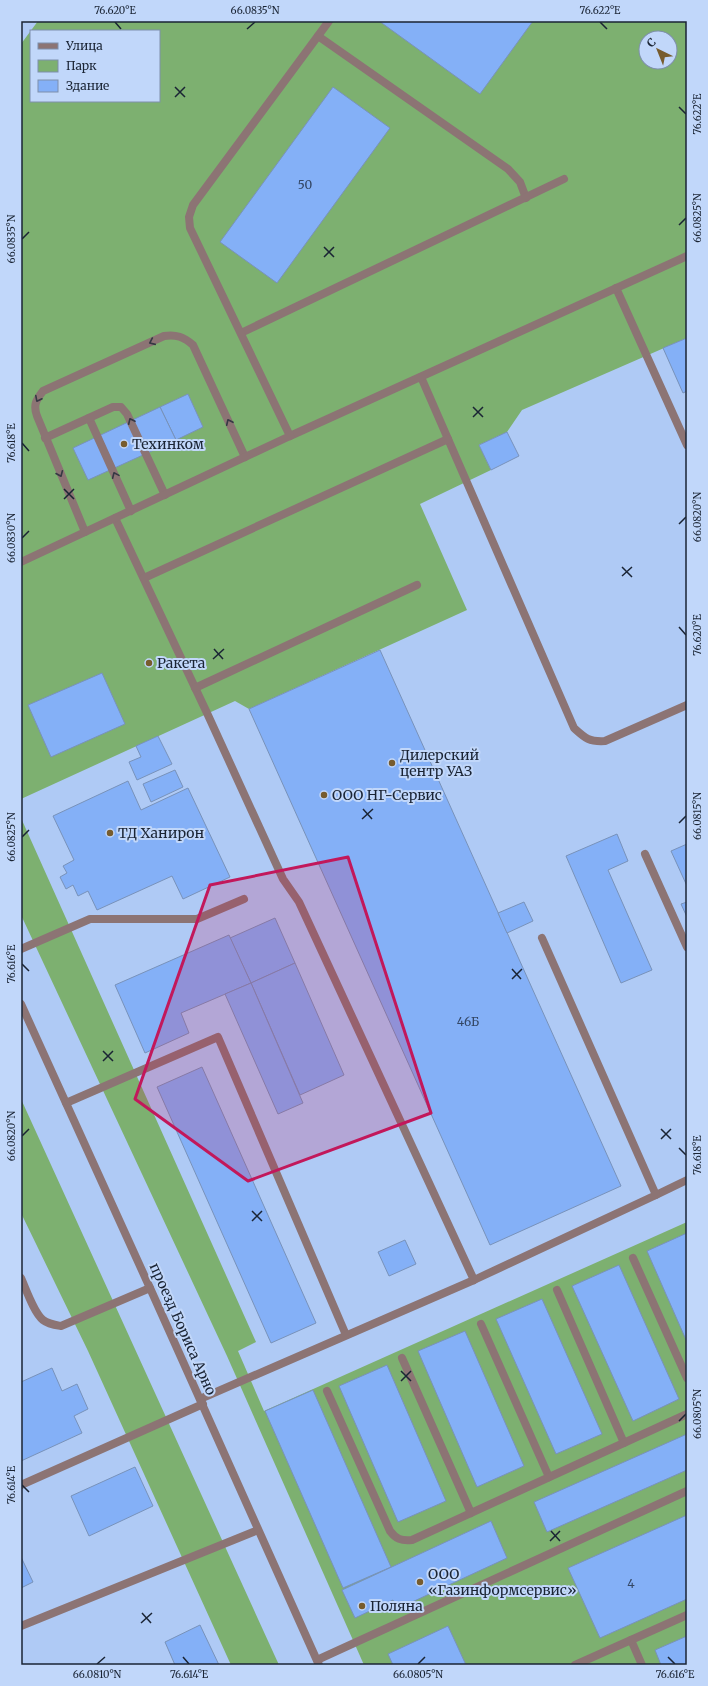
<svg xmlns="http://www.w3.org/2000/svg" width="708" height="1686" viewBox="0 0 708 1686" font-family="Merriweather,serif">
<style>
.green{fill:#7db070;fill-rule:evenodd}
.building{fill:#84b0f7;stroke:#7892ba}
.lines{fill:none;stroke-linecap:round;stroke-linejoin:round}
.service{stroke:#8c7474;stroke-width:8}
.minor{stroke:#8c7474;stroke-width:8}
.oneway{stroke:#363844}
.marked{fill:#c2185b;fill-opacity:0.2;stroke:#c2185b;stroke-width:3;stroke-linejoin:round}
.ticks{fill:none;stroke:#1a2434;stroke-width:1.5}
.poi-dot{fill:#775c2e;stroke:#c1d7fa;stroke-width:1.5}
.labels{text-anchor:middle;stroke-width:4;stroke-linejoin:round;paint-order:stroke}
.number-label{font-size:12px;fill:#344765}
.poi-label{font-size:14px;fill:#1a2434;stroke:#c1d7fa;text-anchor:start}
.street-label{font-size:14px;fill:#1a2434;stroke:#c1d7fa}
.neatline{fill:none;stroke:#1a2434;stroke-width:1.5}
.ticks-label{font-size:10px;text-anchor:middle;fill:#1a2434}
</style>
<rect width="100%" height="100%" fill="#afcaf5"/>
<g class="green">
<path d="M38,21h649v317l-165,72 -15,22 -28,13 12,25 -71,34 47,106 -218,99 -14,-8 -214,98v-755zM31,31h128v70h-128zM646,38h24v24h-24z"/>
<polygon points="21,818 256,1342 238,1351 264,1411 687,1222 687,1665 364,1665 227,1356 21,915"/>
<polygon points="21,1099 279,1665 231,1665 88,1351 21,1213"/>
</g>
<g class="building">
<polygon points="379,21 533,21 480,94"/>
<polygon points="333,87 390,128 277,283 220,242"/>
<polygon points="687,338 687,391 683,393 663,348"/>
<polygon points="188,394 203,427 176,440 160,407"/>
<polygon points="160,407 176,440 88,480 73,448"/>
<polygon points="507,432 519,456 491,470 479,445"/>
<polygon points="380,650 621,1186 490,1245 249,709"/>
<polygon points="102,673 125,724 51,757 28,705"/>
<polygon points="158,736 172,764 137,780 129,762 141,757 136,746"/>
<polygon points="175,770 183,787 151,802 143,784"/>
<polygon points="128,781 141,810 188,788 230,877 183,899 172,876 97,910 88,891 78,896 73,885 66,889 60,877 67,873 63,866 74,860 53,816"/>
<polygon points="617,834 628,861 608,870 652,970 621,983 566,856"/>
<polygon points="687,844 687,886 671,851"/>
<polygon points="524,902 533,921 507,933 498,913"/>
<polygon points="687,902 687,917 681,904"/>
<polygon points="275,918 295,963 251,983 230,938"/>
<polygon points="229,935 251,983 181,1013 189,1033 145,1053 115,985"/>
<polygon points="295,963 344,1075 300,1095 251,983"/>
<polygon points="251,983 303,1103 278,1114 225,994"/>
<polygon points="202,1067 316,1323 271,1343 157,1087"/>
<polygon points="687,1233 687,1342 647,1251"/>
<polygon points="405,1240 416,1264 389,1276 378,1252"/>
<polygon points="619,1265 679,1399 633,1421 572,1286"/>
<polygon points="542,1299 602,1434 556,1454 496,1319"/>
<polygon points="465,1331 524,1466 477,1487 418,1351"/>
<polygon points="387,1365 446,1501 398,1522 339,1386"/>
<polygon points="52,1368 62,1391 77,1384 88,1409 74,1416 82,1433 21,1461 21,1382"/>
<polygon points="313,1390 391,1567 343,1588 265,1411"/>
<polygon points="687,1434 687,1470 547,1532 534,1502"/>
<polygon points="135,1467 153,1506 89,1536 71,1496"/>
<polygon points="687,1515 687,1599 600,1638 568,1568"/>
<polygon points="491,1521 507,1558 397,1609 393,1600 355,1618 342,1590"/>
<polygon points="21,1557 33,1582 21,1588"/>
<polygon points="200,1625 219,1665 175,1665 165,1642"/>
<polygon points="448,1626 466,1665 393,1665 388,1654"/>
<polygon points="687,1636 687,1665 661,1665 655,1650"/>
</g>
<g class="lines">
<g class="service">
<polyline points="318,36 508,169 520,182 526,198"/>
<polyline points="616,288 687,445"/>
<polyline points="241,333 564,179"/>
<path d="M421,377l153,351c11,10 15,14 31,13l82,-36"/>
<polyline points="89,418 131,511"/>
<polyline points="290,436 687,256"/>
<polyline points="45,438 113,407 121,407 127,414 165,495"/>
<polyline points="115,518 207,713 283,879 299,902 474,1280"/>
<path d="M85,532l-48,-116c-4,-11 -1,-16 6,-25l121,-55c12,-2 20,1 29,9l52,112"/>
<polyline points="21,562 290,436 190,228 189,217 193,205 329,21"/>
<polyline points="144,578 448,439"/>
<polyline points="195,688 417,585"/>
<polyline points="645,854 687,947"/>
<polyline points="21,949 90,919 197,919 244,899"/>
<polyline points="66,1103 218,1037 346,1335"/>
<polyline points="656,1195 687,1180"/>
<polyline points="633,1258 687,1378"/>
<path d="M21,1278c5,11 13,35 22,42 5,4 12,5 18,6l89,-38"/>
<polyline points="557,1290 624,1443"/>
<polyline points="481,1324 549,1477"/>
<polyline points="402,1358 471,1513"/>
<path d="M327,1391l63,140c6,8 11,10 22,9l275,-126"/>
<polyline points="200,1399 474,1280 656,1195 542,938"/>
<polyline points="21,1485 203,1404"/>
<polyline points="21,1626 258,1530"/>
<polyline points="631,1640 642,1665"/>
<polyline points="317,1660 687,1491"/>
<polyline points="575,1665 687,1615"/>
</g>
<polyline class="minor" points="21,1004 150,1288 319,1665"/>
</g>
<defs><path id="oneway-chevron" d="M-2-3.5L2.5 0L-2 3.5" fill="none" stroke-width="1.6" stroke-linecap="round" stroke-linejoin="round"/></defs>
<g class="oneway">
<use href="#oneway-chevron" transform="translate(152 342) rotate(156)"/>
<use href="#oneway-chevron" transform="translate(38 399) rotate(117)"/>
<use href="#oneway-chevron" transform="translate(131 421) rotate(-115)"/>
<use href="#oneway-chevron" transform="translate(229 422) rotate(-115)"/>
<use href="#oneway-chevron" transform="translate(60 474) rotate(67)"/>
<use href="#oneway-chevron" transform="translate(115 475) rotate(-114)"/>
</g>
<path class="marked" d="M348,857l83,256 -183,68 -113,-82 75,-214z"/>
<path class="ticks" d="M115,22l6,7M600,22l7,7M247,29l8,-7M175,87l10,10M175,97l10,-10M679,107l7,7M679,225l7,-7M22,239l7,-7M324,247l10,10M324,257l10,-10M473,407l10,10M473,417l10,-10M22,443l7,8M64,489l10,10M64,499l10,-10M679,524l7,-7M22,538l7,-7M622,567l10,10M622,576l10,-9M679,627l7,8M214,649l9,10M213,659l11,-10M363,809l9,10M362,819l11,-10M679,823l7,-7M22,837l7,-7M22,964l7,7M512,969l9,10M512,979l10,-10M103,1051l10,10M103,1061l10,-10M661,1129l10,10M22,1136l7,-7M661,1139l10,-10M679,1148l7,7M252,1211l10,10M252,1221l10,-10M401,1371l10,10M401,1381l10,-10M679,1421l7,-7M22,1485l7,7M551,1531l9,10M550,1541l10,-10M142,1613l9,10M141,1623l11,-10M183,1657l6,7M668,1657l7,7M97,1664l8,-7M418,1664l7,-7"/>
<g class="poi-dot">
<circle cx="124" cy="444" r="4"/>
<circle cx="149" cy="663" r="4"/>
<circle cx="392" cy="763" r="4"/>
<circle cx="324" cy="795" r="4"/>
<circle cx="110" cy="833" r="4"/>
<circle cx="420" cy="1582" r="4"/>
<circle cx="362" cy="1606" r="4"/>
</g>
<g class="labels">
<g class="number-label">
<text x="305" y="189">50</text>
<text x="468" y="1026">46Б</text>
<text x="631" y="1588">4</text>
</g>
<g class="poi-label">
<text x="132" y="449">Техинком</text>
<text x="157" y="668">Ракета</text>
<text x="400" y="760">Дилерский<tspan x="400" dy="16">центр УАЗ</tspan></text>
<text x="332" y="800">ООО НГ-Сервис</text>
<text x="118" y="838">ТД Ханирон</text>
<text x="428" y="1579">ООО<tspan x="428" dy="16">«Газинформсервис»</tspan></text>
<text x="370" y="1611">Поляна</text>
</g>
<g class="street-label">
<text transform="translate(183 1329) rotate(66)" y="5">проезд Бориса Арно</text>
</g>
</g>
<rect width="708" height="1686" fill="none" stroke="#c1d7fa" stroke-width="44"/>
<rect x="30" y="30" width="130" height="72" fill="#c1d7fa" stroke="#7e8fab"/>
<rect x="38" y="43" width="20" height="6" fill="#8c7474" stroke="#7e8fab"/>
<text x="66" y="50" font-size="12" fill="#1a2434">Улица</text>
<rect x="38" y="60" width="20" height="12" fill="#7db070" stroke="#7e8fab"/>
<text x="66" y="70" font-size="12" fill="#1a2434">Парк</text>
<rect x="38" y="80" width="20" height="12" fill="#84b0f7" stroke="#7e8fab"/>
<text x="66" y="90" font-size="12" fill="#1a2434">Здание</text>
<g transform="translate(658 50) rotate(317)"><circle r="19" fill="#c1d7fa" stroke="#7e8fab"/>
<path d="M0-3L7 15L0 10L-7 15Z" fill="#775c2e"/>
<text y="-6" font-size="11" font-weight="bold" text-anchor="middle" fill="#1a2434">С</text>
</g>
<rect x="22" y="22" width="664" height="1642" class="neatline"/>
<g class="ticks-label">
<text x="115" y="14">76.620°E</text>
<text x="255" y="14">66.0835°N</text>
<text x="600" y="14">76.622°E</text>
<text transform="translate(697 114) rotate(-90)" y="4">76.622°E</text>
<text transform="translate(697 218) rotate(-90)" y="4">66.0825°N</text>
<text transform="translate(11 239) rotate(-90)" y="4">66.0835°N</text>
<text transform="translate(11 443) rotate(-90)" y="4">76.618°E</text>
<text transform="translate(697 517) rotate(-90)" y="4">66.0820°N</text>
<text transform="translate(11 538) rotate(-90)" y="4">66.0830°N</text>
<text transform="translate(697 635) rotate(-90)" y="4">76.620°E</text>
<text transform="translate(697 816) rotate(-90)" y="4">66.0815°N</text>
<text transform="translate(11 837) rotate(-90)" y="4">66.0825°N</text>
<text transform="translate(11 964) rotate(-90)" y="4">76.616°E</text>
<text transform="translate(11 1136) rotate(-90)" y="4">66.0820°N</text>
<text transform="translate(697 1155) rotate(-90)" y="4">76.618°E</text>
<text transform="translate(697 1414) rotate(-90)" y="4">66.0805°N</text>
<text transform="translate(11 1485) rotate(-90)" y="4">76.614°E</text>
<text x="97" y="1678">66.0810°N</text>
<text x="189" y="1678">76.614°E</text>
<text x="418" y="1678">66.0805°N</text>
<text x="675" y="1678">76.616°E</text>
</g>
</svg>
